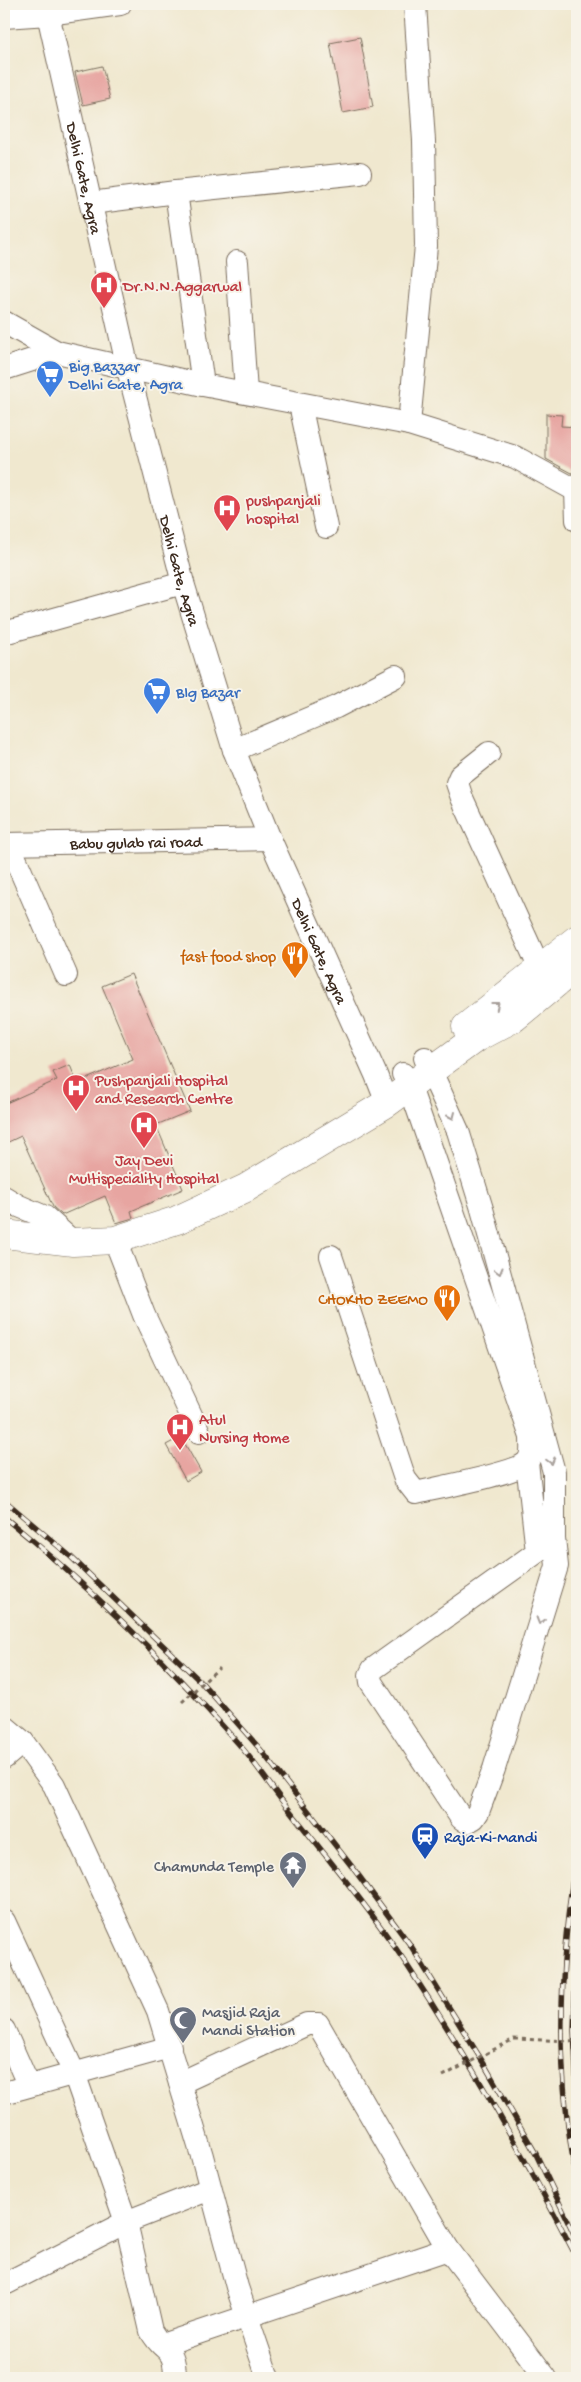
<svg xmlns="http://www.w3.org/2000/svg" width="581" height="2382" viewBox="0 0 581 2382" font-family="'Gochi Hand',sans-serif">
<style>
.building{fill:#e7a5a1}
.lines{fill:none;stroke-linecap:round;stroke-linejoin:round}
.minor-casing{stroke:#7a6c5c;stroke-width:24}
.major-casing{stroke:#7a6c5c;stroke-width:29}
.minor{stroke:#fff;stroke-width:22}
.major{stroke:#fff;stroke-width:28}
.rail-casing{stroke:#3b2a1e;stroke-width:5.5}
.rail{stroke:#f7f3e8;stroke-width:4;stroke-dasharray:11;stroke-linecap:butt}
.path-bridge{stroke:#7a6c5c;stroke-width:3;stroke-dasharray:4 4;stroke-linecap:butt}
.oneway{stroke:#a79f9a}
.labels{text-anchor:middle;stroke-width:4;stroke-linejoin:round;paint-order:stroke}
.street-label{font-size:16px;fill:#3b2a1e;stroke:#f7f3e8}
.health-label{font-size:16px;fill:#be3a42;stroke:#f7f3e8;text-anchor:start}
.shop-label{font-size:16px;fill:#366cbe;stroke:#f7f3e8;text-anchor:start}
.food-label{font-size:16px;fill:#c56008;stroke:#f7f3e8;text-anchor:end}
.transit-label{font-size:16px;fill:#164399;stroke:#f7f3e8;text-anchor:start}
.worship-label{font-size:16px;fill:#5b616d;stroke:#f7f3e8;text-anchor:end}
</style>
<rect width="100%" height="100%" fill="#f7f3e8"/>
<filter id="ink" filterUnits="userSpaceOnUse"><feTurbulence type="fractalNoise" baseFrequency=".02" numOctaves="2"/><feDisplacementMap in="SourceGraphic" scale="10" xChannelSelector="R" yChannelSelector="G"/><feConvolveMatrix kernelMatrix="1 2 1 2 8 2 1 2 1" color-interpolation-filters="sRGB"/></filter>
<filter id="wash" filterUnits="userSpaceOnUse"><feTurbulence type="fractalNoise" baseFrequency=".0096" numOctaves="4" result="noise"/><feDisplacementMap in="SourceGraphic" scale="20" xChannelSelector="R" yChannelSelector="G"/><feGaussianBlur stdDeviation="1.12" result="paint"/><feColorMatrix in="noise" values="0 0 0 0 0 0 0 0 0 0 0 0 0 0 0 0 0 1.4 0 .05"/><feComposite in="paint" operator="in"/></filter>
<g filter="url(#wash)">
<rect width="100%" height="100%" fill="#f0e8cf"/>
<g id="blocks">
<g class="building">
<polygon points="360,37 373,107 343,113 330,43"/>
<polygon points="102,66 110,99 83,105 75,72"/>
<polygon points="546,414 562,415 561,426 577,427 577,474 572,473 546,459"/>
<polygon points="131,974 190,1111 156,1125 183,1189 131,1211 133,1218 116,1223 105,1196 62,1215 53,1207 21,1136 4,1144 4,1104 57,1080 53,1072 70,1065 77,1083 133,1059 102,986"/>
<polygon points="181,1437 201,1472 186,1481 166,1445"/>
</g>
</g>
</g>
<g filter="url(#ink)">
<use href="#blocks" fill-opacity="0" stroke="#7a6c5c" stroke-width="1"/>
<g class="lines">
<g class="minor-casing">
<g id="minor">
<path id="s1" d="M48,14l80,355 55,214 51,167 36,89 106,236 11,28"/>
<polyline points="4,17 48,14 120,4"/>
<polyline points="176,192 203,385"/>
<polyline points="91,203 176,192 360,173"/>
<polyline points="237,262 246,392"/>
<polyline points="4,322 57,352 203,385 409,424 515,457 577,491"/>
<polyline points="4,369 57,352"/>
<polyline points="300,404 326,527"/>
<polyline points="409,424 426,246 424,141 415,4"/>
<polyline points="576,490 577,520"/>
<polyline points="4,633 183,583"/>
<polyline points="234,750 336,707 396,676"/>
<polyline points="489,753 460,776 457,783 462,798 540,969 548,982"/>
<path id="s2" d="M4,844l266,-5"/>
<polyline points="9,844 66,975"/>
<polyline points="425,1058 458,1131 482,1209 554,1472 554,1538 557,1566 494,1769 478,1812 474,1818 467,1822 461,1818 371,1682 370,1675 373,1669 537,1552 527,1462"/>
<polyline points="4,1197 19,1206 45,1217 73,1242"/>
<polyline points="115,1240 144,1315 199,1432"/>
<path d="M331,1256l74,223 11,14c20,-5 97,-19 110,-30 7,-6 5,-17 5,-26l-121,-350 -7,-13"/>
<polyline points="4,1726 23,1742 54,1785 158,2011 202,2156 237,2287 268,2378"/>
<polyline points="4,1758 23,1742"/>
<path d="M4,1921l70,152 52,149 25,109c13,24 24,13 24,47"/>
<polyline points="4,2030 28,2084"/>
<polyline points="180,2083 307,2024 318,2024 448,2249 546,2378"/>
<polyline points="4,2093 170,2047"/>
<polyline points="7,2283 126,2222 210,2189"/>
<polyline points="162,2345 448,2249"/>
</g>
</g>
<g class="major-casing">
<g id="major">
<polyline points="466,1027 577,939"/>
<polyline points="4,1234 73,1242 115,1240 177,1220 246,1188 387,1103 476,1038 514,1018 577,966"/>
</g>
</g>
<use href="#minor" class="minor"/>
<use href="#major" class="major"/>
<g class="rail-casing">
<g id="rail">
<polyline points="4,1500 71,1557 202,1683 260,1749 353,1868 411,1946 484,2064 536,2154 577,2240"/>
<path d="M4,1517c84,68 161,143 232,224 20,22 36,48 55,71 38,48 78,96 112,147 64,97 121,196 174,299"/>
<path d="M577,1853c-18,107 -22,220 0,327"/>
<polyline points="577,1940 574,2031 577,2087"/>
</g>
</g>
<use href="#rail" class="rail"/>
<g class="path-bridge">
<polyline points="182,1702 219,1668"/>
<polyline points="443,2076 514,2039 577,2041"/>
</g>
</g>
<defs><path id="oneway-chevron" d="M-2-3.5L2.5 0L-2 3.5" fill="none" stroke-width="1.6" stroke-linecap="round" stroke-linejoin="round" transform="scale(1.25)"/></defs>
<g class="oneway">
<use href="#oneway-chevron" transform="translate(496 1005) rotate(-38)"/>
<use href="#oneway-chevron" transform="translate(452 1116) rotate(66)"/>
<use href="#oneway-chevron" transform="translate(499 1271) rotate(75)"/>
<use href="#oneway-chevron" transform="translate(551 1461) rotate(75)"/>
<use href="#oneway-chevron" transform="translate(540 1621) rotate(107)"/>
</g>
</g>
<defs>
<g id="hospital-pin" transform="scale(1.4375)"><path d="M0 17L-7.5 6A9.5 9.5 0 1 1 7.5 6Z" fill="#e0444e" stroke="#f7f3e8"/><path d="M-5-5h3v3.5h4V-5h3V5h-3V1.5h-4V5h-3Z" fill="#fff"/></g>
<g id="supermarket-pin" transform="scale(1.4375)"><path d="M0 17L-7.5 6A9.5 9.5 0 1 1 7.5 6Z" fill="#3f7fe0" stroke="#f7f3e8"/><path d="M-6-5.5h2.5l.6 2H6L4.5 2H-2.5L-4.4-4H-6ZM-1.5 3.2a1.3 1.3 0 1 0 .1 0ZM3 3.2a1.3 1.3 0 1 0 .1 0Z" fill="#fff"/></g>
<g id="restaurant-pin" transform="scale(1.4375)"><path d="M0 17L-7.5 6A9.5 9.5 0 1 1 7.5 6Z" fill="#e8710a" stroke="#f7f3e8"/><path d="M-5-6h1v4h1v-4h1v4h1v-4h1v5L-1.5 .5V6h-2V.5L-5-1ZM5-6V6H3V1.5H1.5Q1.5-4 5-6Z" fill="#fff"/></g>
<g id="station-pin" transform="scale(1.4375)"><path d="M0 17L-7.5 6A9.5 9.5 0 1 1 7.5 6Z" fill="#1a4fb4" stroke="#f7f3e8"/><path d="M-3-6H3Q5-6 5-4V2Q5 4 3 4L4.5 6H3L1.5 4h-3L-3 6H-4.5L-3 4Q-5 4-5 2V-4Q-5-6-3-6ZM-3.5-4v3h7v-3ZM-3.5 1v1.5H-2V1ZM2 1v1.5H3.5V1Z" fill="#fff"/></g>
<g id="temple-pin" transform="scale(1.4375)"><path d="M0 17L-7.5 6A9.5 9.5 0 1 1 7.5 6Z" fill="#6b7280" stroke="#f7f3e8"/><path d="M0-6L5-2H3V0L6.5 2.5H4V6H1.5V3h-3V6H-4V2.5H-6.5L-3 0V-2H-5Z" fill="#fff"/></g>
<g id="mosque-pin" transform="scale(1.4375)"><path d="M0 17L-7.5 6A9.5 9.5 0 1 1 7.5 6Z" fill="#6b7280" stroke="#f7f3e8"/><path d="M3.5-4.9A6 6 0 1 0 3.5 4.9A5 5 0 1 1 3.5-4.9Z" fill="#fff"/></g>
</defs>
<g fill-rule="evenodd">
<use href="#hospital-pin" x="104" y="285"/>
<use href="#supermarket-pin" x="50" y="374"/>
<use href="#hospital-pin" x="227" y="508"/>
<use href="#supermarket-pin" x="157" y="691"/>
<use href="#restaurant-pin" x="295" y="955"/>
<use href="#hospital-pin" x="76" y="1088"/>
<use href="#hospital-pin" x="144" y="1125"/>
<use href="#restaurant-pin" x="447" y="1298"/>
<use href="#hospital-pin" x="180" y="1427"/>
<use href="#station-pin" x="425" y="1836"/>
<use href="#temple-pin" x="293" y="1865"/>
<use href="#mosque-pin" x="183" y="2020"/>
</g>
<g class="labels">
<g class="street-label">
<text dy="6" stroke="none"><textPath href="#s1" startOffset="168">Delhi Gate, Agra</textPath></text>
<text dy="6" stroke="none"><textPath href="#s1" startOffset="572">Delhi Gate, Agra</textPath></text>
<text dy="6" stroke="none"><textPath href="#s2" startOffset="132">Babu gulab rai road</textPath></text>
<text dy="6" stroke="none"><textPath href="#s1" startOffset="978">Delhi Gate, Agra</textPath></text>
</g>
<g class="health-label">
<text x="123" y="291">Dr.N.N.Aggarwal</text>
<text x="246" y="505">pushpanjali<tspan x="246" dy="18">hospital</tspan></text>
<text x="95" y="1085">Pushpanjali Hospital<tspan x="95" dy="18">and Research Centre</tspan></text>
<text x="144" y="1165" text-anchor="middle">Jay Devi<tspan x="144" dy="18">Multispeciality Hospital</tspan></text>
<text x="199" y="1424">Atul<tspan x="199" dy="18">Nursing Home</tspan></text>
</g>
<g class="shop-label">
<text x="69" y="371">Big Bazzar<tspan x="69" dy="18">Delhi Gate, Agra</tspan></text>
<text x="176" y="697">BIg Bazar</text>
</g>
<g class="food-label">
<text x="276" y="961">fast food shop</text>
<text x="428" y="1304">CHOKHO ZEEMO</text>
</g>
<g class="transit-label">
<text x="444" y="1842">Raja-Ki-Mandi</text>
</g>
<g class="worship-label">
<text x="274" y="1871">Chamunda Temple</text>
<text x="202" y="2017" text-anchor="start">Masjid Raja<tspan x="202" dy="18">Mandi Station</tspan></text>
</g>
</g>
<rect width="581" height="2382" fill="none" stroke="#f7f3e8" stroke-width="20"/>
</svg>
